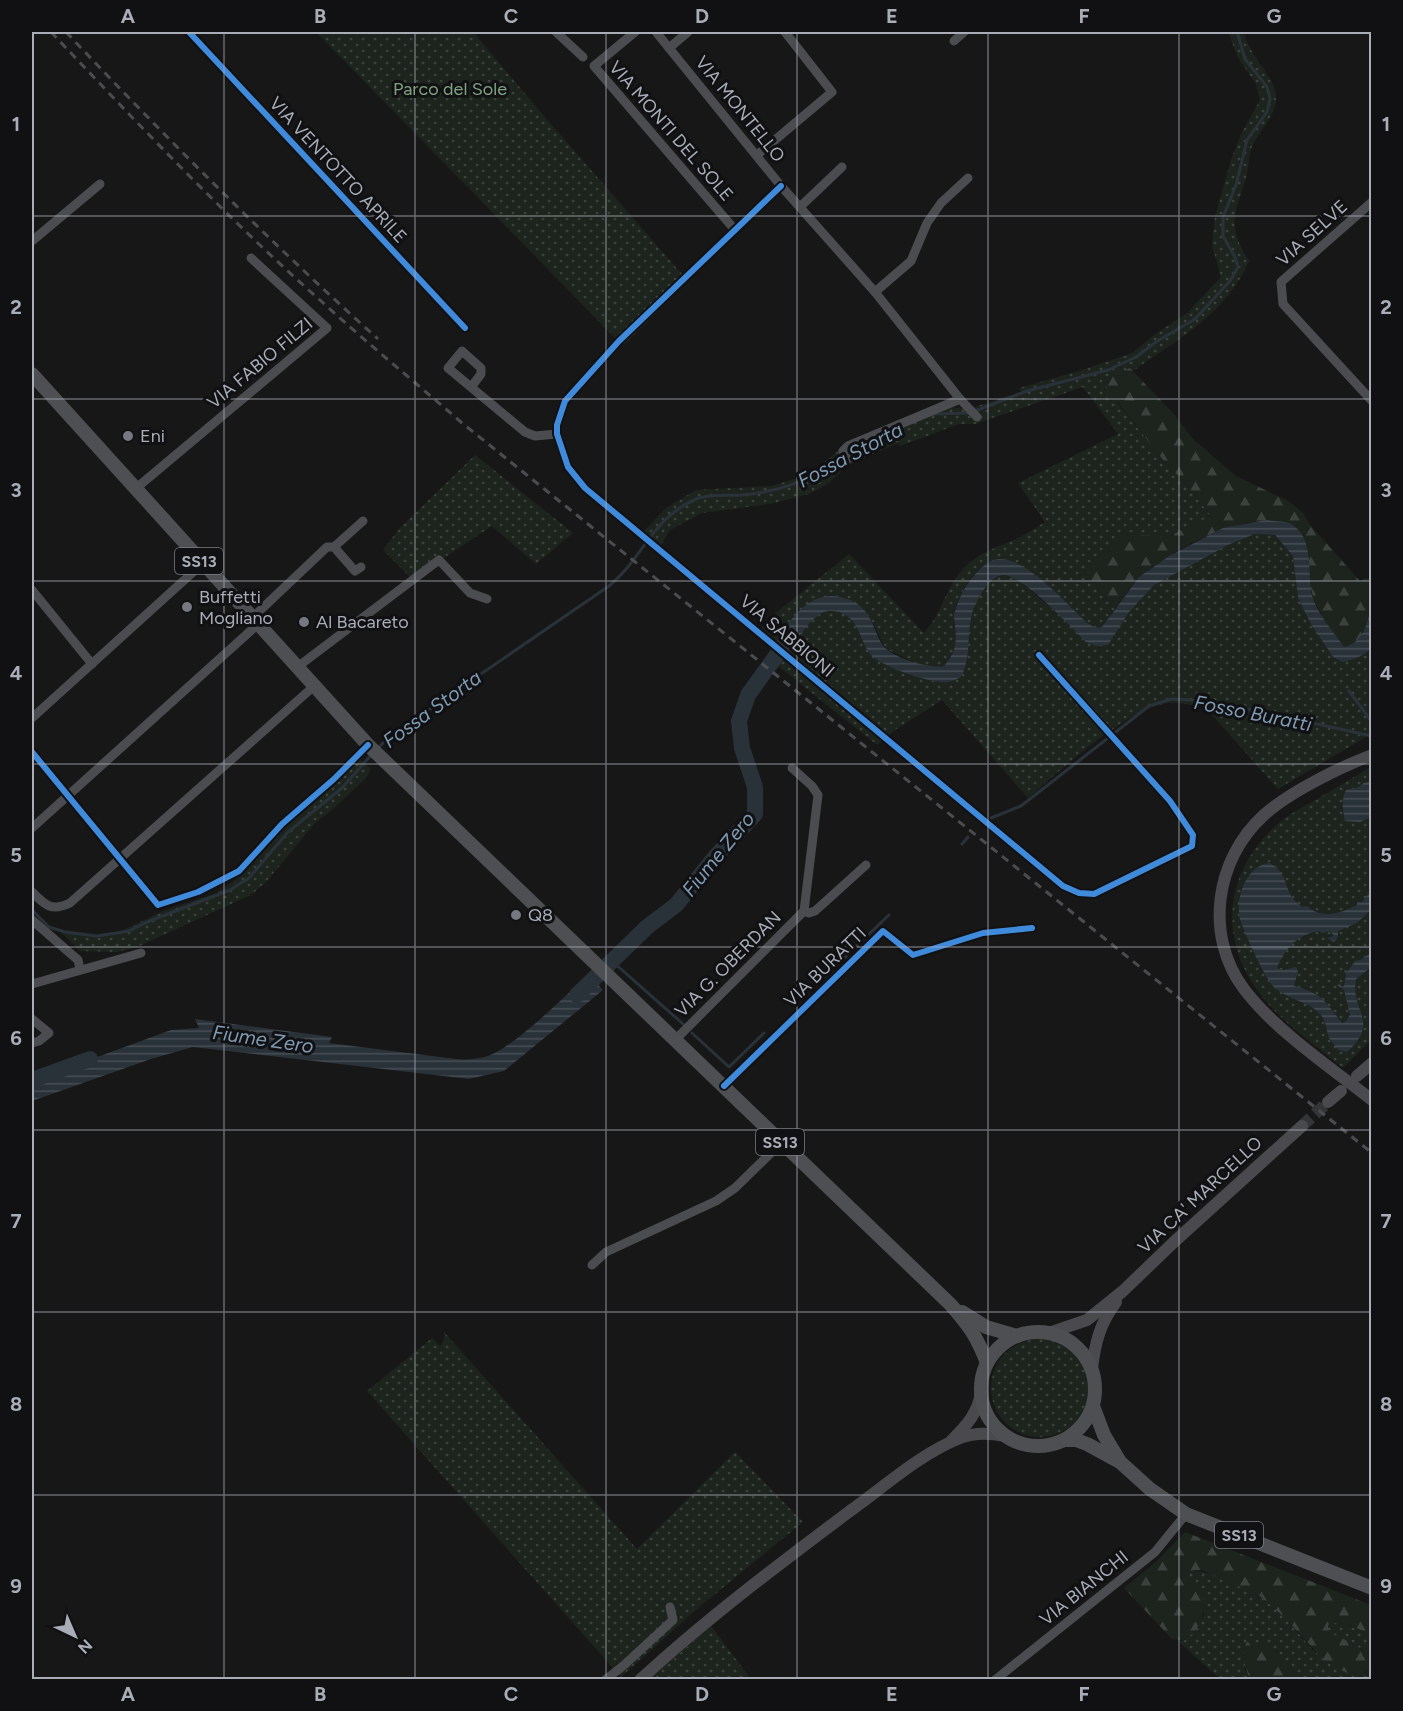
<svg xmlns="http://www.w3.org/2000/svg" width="1403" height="1711" viewBox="0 0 1403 1711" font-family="Figtree,sans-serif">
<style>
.green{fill:url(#green-dots)}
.forest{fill:url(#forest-firs)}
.water{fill:url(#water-rules)}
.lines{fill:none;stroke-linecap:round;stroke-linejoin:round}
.stream{stroke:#2a3239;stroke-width:3}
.river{stroke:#2a3239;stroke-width:16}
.secondary-tunnel{stroke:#343537;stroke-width:12;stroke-dasharray:12 6;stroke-linecap:butt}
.minor{stroke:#4b4c50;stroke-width:9}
.secondary{stroke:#4a4a4e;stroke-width:12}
.primary{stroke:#4d4f52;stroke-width:14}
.rail{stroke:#4b4c4f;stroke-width:3;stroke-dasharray:8 6;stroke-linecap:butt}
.cycleway-casing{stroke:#111113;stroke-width:10}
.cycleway{stroke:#408adc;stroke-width:6}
.grid{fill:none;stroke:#a8adb8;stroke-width:1.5;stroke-opacity:0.55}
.poi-dot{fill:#757880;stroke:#111113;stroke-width:2}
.labels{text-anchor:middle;stroke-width:6;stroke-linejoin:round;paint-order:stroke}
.shield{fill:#111113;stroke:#7b7e86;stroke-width:1.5}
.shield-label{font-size:16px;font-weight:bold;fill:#a8adb8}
.park-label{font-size:18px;fill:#7fa381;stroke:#111113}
.street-label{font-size:18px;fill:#a8adb8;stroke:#111113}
.poi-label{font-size:18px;fill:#a8adb8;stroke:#111113;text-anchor:start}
.water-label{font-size:20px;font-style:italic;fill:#7f9bb3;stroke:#111113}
.neatline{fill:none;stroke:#a8adb8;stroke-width:2}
.grid-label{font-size:20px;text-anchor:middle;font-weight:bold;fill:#a8adb8}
</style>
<defs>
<pattern id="green-dots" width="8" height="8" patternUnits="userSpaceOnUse" patternTransform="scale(1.5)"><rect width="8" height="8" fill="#1d241e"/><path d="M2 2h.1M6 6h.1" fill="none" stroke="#3b413d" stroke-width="1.8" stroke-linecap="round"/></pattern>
<pattern id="forest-firs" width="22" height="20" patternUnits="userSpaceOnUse" patternTransform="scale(1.5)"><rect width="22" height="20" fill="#1d241e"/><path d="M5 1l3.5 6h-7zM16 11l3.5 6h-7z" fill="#3b413d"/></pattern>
<pattern id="water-rules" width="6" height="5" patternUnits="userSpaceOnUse" patternTransform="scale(1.5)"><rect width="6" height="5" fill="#2a3239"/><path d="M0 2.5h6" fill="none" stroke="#464d54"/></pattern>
</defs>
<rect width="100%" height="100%" fill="#171717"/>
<g class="green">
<polygon points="316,32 473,32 543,115 688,281 625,344 617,340"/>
<path d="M1228,32h16c4,23 32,45 32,65 1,15 -14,33 -22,45 -5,9 -5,22 -7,32 -10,39 -23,48 2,87 -22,52 -72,79 -116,110l-3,-2 -13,33 41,52 34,37 19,25 -44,21 -41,-3 -41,42 30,32 -12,19 -7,1 -9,-4 -48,-46 -28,-17c-8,1 -21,1 -27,5 -14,8 -30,37 -30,52 0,25 8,27 -10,48l-9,2 -19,-5 -30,-14 -14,-27 -41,-27 -57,51 -17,-13 20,-21 72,-58 75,79c17,-18 22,-46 39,-64 14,-16 35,-22 53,-30 10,-5 19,-11 29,-17l-27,-39 100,-49 -35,-47 -108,37h-16l-59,22 -2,-3 -52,23 -18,18 -19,10 -39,10 -68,9 -32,17 -12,20 -16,-14 3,-6 21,-22 30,-18 75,-4 37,-11 35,-28 109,-40 16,2 53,-17 -2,-4 63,-18 50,-17 22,-18 33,-22 34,-36 -9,-32 3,-29 16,-56 10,-26 19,-34 -4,-16 -18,-26z"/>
<polygon points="475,455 573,533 536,564 492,526 412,579 383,550 399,529"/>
<path d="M1255,534l20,1 18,21 5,42 72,52 1,-3v87l-93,55 -73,-82c-11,-1 -25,-5 -37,-4 -41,5 -108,68 -140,95l-86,-98 -47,30 -18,15 -99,-79c9,-9 14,-21 22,-31 6,-7 15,-20 24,-23 27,-10 39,26 47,44l89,21c13,-25 4,-45 13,-67 4,-12 14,-32 28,-35 14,-2 38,24 49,32 18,14 39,25 58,38 10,-15 19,-32 31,-46 26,-29 80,-50 116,-65z"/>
<polygon points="359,758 371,769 366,778 332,810 315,823 267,881 251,895 137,947 117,952 80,951 61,932 66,930 89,936 117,933 163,911 217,893 242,875 269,842"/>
<path d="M1371,767v273l-28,28c-23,-19 -49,-37 -70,-59 -58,-60 -54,-139 12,-191 8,-6 18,-11 27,-16 20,-12 40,-24 59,-35z"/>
<polygon points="444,1332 637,1549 735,1452 803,1522 698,1608 621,1677 367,1391 432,1338 440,1346 444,1340"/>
<circle cx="1040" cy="1388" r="49"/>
<polygon points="1194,1570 1216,1575 1260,1596 1284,1617 1312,1649 1330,1664 1365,1673 1371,1667 1371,1679 1304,1679 1275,1650 1245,1662 1245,1670 1250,1679 1220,1679 1178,1641 1186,1640 1204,1615 1205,1601 1189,1581 1188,1574"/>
<path d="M1335,1622l14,3 22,10v22c-12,-13 -28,-15 -43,-25v-7z"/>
<polygon points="711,1626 751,1679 649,1680"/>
</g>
<g class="forest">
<path d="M1130,368l41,43 23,29 42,36 54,26 13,11 8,13 49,55 11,-4c0,24 3,63 -27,70l-26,-38 -5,-12 -16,-69c-41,-25 -123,20 -156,48 -10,8 -17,22 -26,32l-30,-32 41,-42 41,3 44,-21 -19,-25 -34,-37 -56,-73z"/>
<path d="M1185,1532l186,73v30c-13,-6 -28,-16 -43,-10v7l22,10 19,12 2,3v10c-15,16 -32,2 -47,-7l-40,-43 -24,-21 -58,-26h-8l-6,4 1,7 17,20c-4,17 -6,27 -20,39l-14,-1 -48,-51 33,-27z"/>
<path d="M1247,1642c26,1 41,19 57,37h-54c-5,-10 -9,-27 -3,-37z"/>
</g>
<g class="water">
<path d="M1266,520c7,1 17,1 23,3 26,12 18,50 23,72 5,19 21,36 32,52 19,-4 23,-22 27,-40l1,40c-7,9 -18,12 -29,15l-10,-5 -22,-33 -13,-26 -5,-42 -18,-21 -20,-1 -27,11 -74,40 -25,27 -21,33 -12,1 -10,-4c-16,-16 -60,-63 -81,-67 -15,-2 -30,27 -33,39 -6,23 0,41 -11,63 -4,2 -9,4 -13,5 -14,3 -68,-16 -77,-27 -12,-15 -11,-36 -32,-43 -5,-1 -12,-2 -17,1 -20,12 -28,37 -44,53l-11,-9c16,-26 37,-68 73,-60 7,2 16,4 21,10 12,10 14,28 23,40 10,11 46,22 60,19 11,-13 13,-21 11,-38 0,-4 -1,-9 -1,-13 4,-17 13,-33 25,-45 4,-4 9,-8 15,-10 27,-9 75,46 93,63l9,5 6,-1 37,-50 30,-21 54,-28z"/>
<path d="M1365,782h6v35l-11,5 -15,-1c-2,-11 -4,-20 1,-31l13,-3z"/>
<path d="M1269,863c24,12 11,31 34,44l4,-1c15,14 34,7 50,-1v-3h5l9,-11v21h-3l-11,11 -19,8v5l-4,6 -7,-4 7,-2 -4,-5 -8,2 -3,-2c-22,3 -34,18 -42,37l6,2 13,-3 2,4 -4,15c29,8 31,15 48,37l3,-1 5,-7 -6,-25 -7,-5 3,-2 2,4 2,-1 2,-11 -2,-5 4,1 7,-10 5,-1 11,-7v14l-15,12c-6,33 25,42 -9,73l-8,-2c-4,-4 -9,-9 -11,-15 -2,-8 -2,-14 -8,-21 -11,-13 -33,-14 -47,-28 -8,-8 -30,-56 -33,-67 -5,-21 6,-53 29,-56z"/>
<path d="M589,975l14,15 -99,81 -35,8 -276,-32 -42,12 -119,42v-20l139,-51 28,-2 -4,-9 137,18 -3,6 127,16c10,1 21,0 32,-3 28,-10 76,-60 101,-81z"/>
</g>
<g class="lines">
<g class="stream">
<polyline points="975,411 1027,391 1108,370 1136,357 1159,340 1195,319 1230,281 1238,267 1235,257 1223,236 1223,217 1236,185 1247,140 1267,112 1270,99 1267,87 1245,59 1237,32"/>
<polyline points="934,414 969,413"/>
<polyline points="1349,691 1372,722"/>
<path d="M377,749l12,-12 220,-151c35,-29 43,-68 87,-87 13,-5 33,-3 46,-4 42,-4 69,-15 102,-40"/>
<polyline points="991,818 1021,806 1149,706 1171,699 1211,701 1372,736"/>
<polyline points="962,844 968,837"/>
<polyline points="32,910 49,927 65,932 97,936 129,931 147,922 230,890 249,878 288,832 342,788 372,754"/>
<polyline points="841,961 889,915"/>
<polyline points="613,962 683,1024"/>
<polyline points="826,976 831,971"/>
<polyline points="692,1033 729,1067 764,1033"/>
</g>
<g class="river">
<polyline points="577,995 647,927 676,905 716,856 755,814 755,787 742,748 739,721 748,695 786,642"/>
<polyline points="32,1080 90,1059"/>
</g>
<polyline class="secondary-tunnel" points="1302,1126 1328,1102"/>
<g class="minor">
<polyline points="189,32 465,328"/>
<polyline points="556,32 583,57"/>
<polyline points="635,32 594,66 735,230"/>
<polyline points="656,32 781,186 875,292 960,399 848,446 843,451 848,459"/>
<polyline points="954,41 964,32"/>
<polyline points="669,48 688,32"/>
<polyline points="757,155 832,92 785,32"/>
<polyline points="781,186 619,341 565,401 557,425 557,434 568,467 585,488 1063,886 1079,893 1094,894 1192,846 1193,835 1170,801 1113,738"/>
<polyline points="1372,202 1281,282 1283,304 1372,401"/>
<polyline points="801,206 842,167"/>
<polyline points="32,241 100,184"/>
<polyline points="875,292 911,261 927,223 941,203 968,178"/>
<polyline points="472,386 481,374 481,368 462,351 448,368 525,432 535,436 557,434"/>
<polyline points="960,399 977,417"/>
<polyline points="134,490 327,328 251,258"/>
<polyline points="334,547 355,571 361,567"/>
<polyline points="32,590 92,664"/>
<polyline points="251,619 327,547 334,547 363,521"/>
<polyline points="1039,655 1109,732"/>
<polyline points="296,668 439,560 470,593 487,599"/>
<polyline points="32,718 202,564"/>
<polyline points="32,752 158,905 198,892 239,871 282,824 334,779 368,745"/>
<polyline points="32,828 257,625"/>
<path d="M32,892c13,13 19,20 38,11l243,-216"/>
<polyline points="804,911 809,913 815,911 866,865"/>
<polyline points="32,920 78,960 80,969"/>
<polyline points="32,984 141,953"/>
<polyline points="32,1019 49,1033 39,1041 32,1043"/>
<polyline points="675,1040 804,911 818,795 812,786 792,768"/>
<polyline points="724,1086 883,931 913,955 983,933 1032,928"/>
<polyline points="592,1265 606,1252 716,1201 735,1188 781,1143"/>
<polyline points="605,1680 623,1666 673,1620 670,1607"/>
<polyline points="995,1680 1155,1552 1186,1514"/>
</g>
<g class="secondary">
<path d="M1372,755c-32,12 -84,38 -108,60 -49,44 -60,121 -20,174 31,41 87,79 128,111"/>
<polyline points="1357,1076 1372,1063"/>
<polyline points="1328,1102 1341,1091"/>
<polyline points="1049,1333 1087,1320 1123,1291 1174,1242 1302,1126"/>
<path d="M1092,1369c3,-26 8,-46 24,-67"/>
<path d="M952,1440c15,-15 26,-27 29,-48"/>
<path d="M640,1680c66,-61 138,-115 210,-169 35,-25 70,-57 110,-73 15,-6 30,-5 45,-2"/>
</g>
<g class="primary">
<path d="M32,374l336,371 582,559c19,21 27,33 37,59"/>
<polyline points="962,1312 986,1327 1017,1336"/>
<circle cx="1038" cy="1389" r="57"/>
<polyline points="1093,1406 1104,1435 1119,1460"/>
<polyline points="1065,1440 1076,1440 1087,1444 1120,1462 1150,1489 1186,1514 1372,1588"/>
</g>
<g class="rail">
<path d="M51,32c87,92 175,185 270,269 46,42 94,81 141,122l910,730"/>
<path d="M66,32c100,106 203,209 312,307"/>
</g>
<g class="cycleway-casing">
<g id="cycleway">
<polyline points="189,32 465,328"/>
<polyline points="781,186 619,341 565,401 557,425 557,434 568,467 585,488 1063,886 1079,893 1094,894 1192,846 1193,835 1170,801 1039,655"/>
<polyline points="32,752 158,905 198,892 239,871 282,824 334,779 368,745"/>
<polyline points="724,1086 883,931 913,955 983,933 1032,928"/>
</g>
</g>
<use href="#cycleway" class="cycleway"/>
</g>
<path class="grid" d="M224,32v1648M415,32v1648M606,32v1648M797,32v1648M988,32v1648M1179,32v1648M32,216h1340M32,399h1340M32,581h1340M32,764h1340M32,947h1340M32,1130h1340M32,1312h1340M32,1495h1340"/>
<g class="poi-dot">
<circle cx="128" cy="436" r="6"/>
<circle cx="187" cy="607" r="6"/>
<circle cx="304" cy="622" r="6"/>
<circle cx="516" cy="915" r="6"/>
</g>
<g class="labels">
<g class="shield">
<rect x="175" y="548" width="48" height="26" rx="4.5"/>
<rect x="756" y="1129" width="48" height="26" rx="4.5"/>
<rect x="1215" y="1522" width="48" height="26" rx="4.5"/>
</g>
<g class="shield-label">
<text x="199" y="567">SS13</text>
<text x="780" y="1148">SS13</text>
<text x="1239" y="1541">SS13</text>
</g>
<g class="park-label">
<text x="450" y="95">Parco del Sole</text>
</g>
<g class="street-label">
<text transform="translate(740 109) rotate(51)" y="6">VIA MONTELLO</text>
<text transform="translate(671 131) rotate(49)" y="6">VIA MONTI DEL SOLE</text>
<text transform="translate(338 170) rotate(47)" y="6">VIA VENTOTTO APRILE</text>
<text transform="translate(1312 233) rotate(-42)" y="6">VIA SELVE</text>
<text transform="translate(260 363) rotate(-40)" y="6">VIA FABIO FILZI</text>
<text transform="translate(787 636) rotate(40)" y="6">VIA SABBIONI</text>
<text transform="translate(728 964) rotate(-45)" y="6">VIA G. OBERDAN</text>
<text transform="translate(825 967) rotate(-44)" y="6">VIA BURATTI</text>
<text transform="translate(1200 1195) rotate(-43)" y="6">VIA CA' MARCELLO</text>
<text transform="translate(1084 1588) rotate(-39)" y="6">VIA BIANCHI</text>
</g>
<g class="poi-label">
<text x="140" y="442">Eni</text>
<text x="199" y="603">Buffetti<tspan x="199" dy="21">Mogliano</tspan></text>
<text x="316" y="628">Al Bacareto</text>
<text x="528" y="921">Q8</text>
</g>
<g class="water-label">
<text transform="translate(850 455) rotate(-28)" y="7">Fossa Storta</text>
<text transform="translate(432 709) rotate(-36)" y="7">Fossa Storta</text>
<text transform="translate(1253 713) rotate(11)" y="7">Fosso Buratti</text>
<text transform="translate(718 854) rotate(-51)" y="7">Fiume Zero</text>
<text transform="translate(263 1039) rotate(8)" y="7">Fiume Zero</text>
</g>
</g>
<rect width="1403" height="1711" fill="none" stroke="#111113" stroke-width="66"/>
<g transform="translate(75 1636) rotate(136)" stroke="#111113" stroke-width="4.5" paint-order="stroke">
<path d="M0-4.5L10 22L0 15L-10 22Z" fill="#a8adb8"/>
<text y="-9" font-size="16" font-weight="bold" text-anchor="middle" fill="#a8adb8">N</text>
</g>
<rect x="33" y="33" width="1337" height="1645" class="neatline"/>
<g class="grid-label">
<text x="128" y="23">A</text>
<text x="320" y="23">B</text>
<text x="511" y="23">C</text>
<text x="702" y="23">D</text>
<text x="892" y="23">E</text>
<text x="1084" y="23">F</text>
<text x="1274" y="23">G</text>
<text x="16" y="131">1</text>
<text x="1386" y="131">1</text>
<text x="16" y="314">2</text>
<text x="1386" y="314">2</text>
<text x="16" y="497">3</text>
<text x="1386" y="497">3</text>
<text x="16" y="680">4</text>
<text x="1386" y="680">4</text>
<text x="16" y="862">5</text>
<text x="1386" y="862">5</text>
<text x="16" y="1045">6</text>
<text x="1386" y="1045">6</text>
<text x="16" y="1228">7</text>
<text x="1386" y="1228">7</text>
<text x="16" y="1411">8</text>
<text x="1386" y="1411">8</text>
<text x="16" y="1593">9</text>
<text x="1386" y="1593">9</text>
<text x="128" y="1701">A</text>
<text x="320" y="1701">B</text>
<text x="511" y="1701">C</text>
<text x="702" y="1701">D</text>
<text x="892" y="1701">E</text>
<text x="1084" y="1701">F</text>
<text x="1274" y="1701">G</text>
</g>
</svg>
